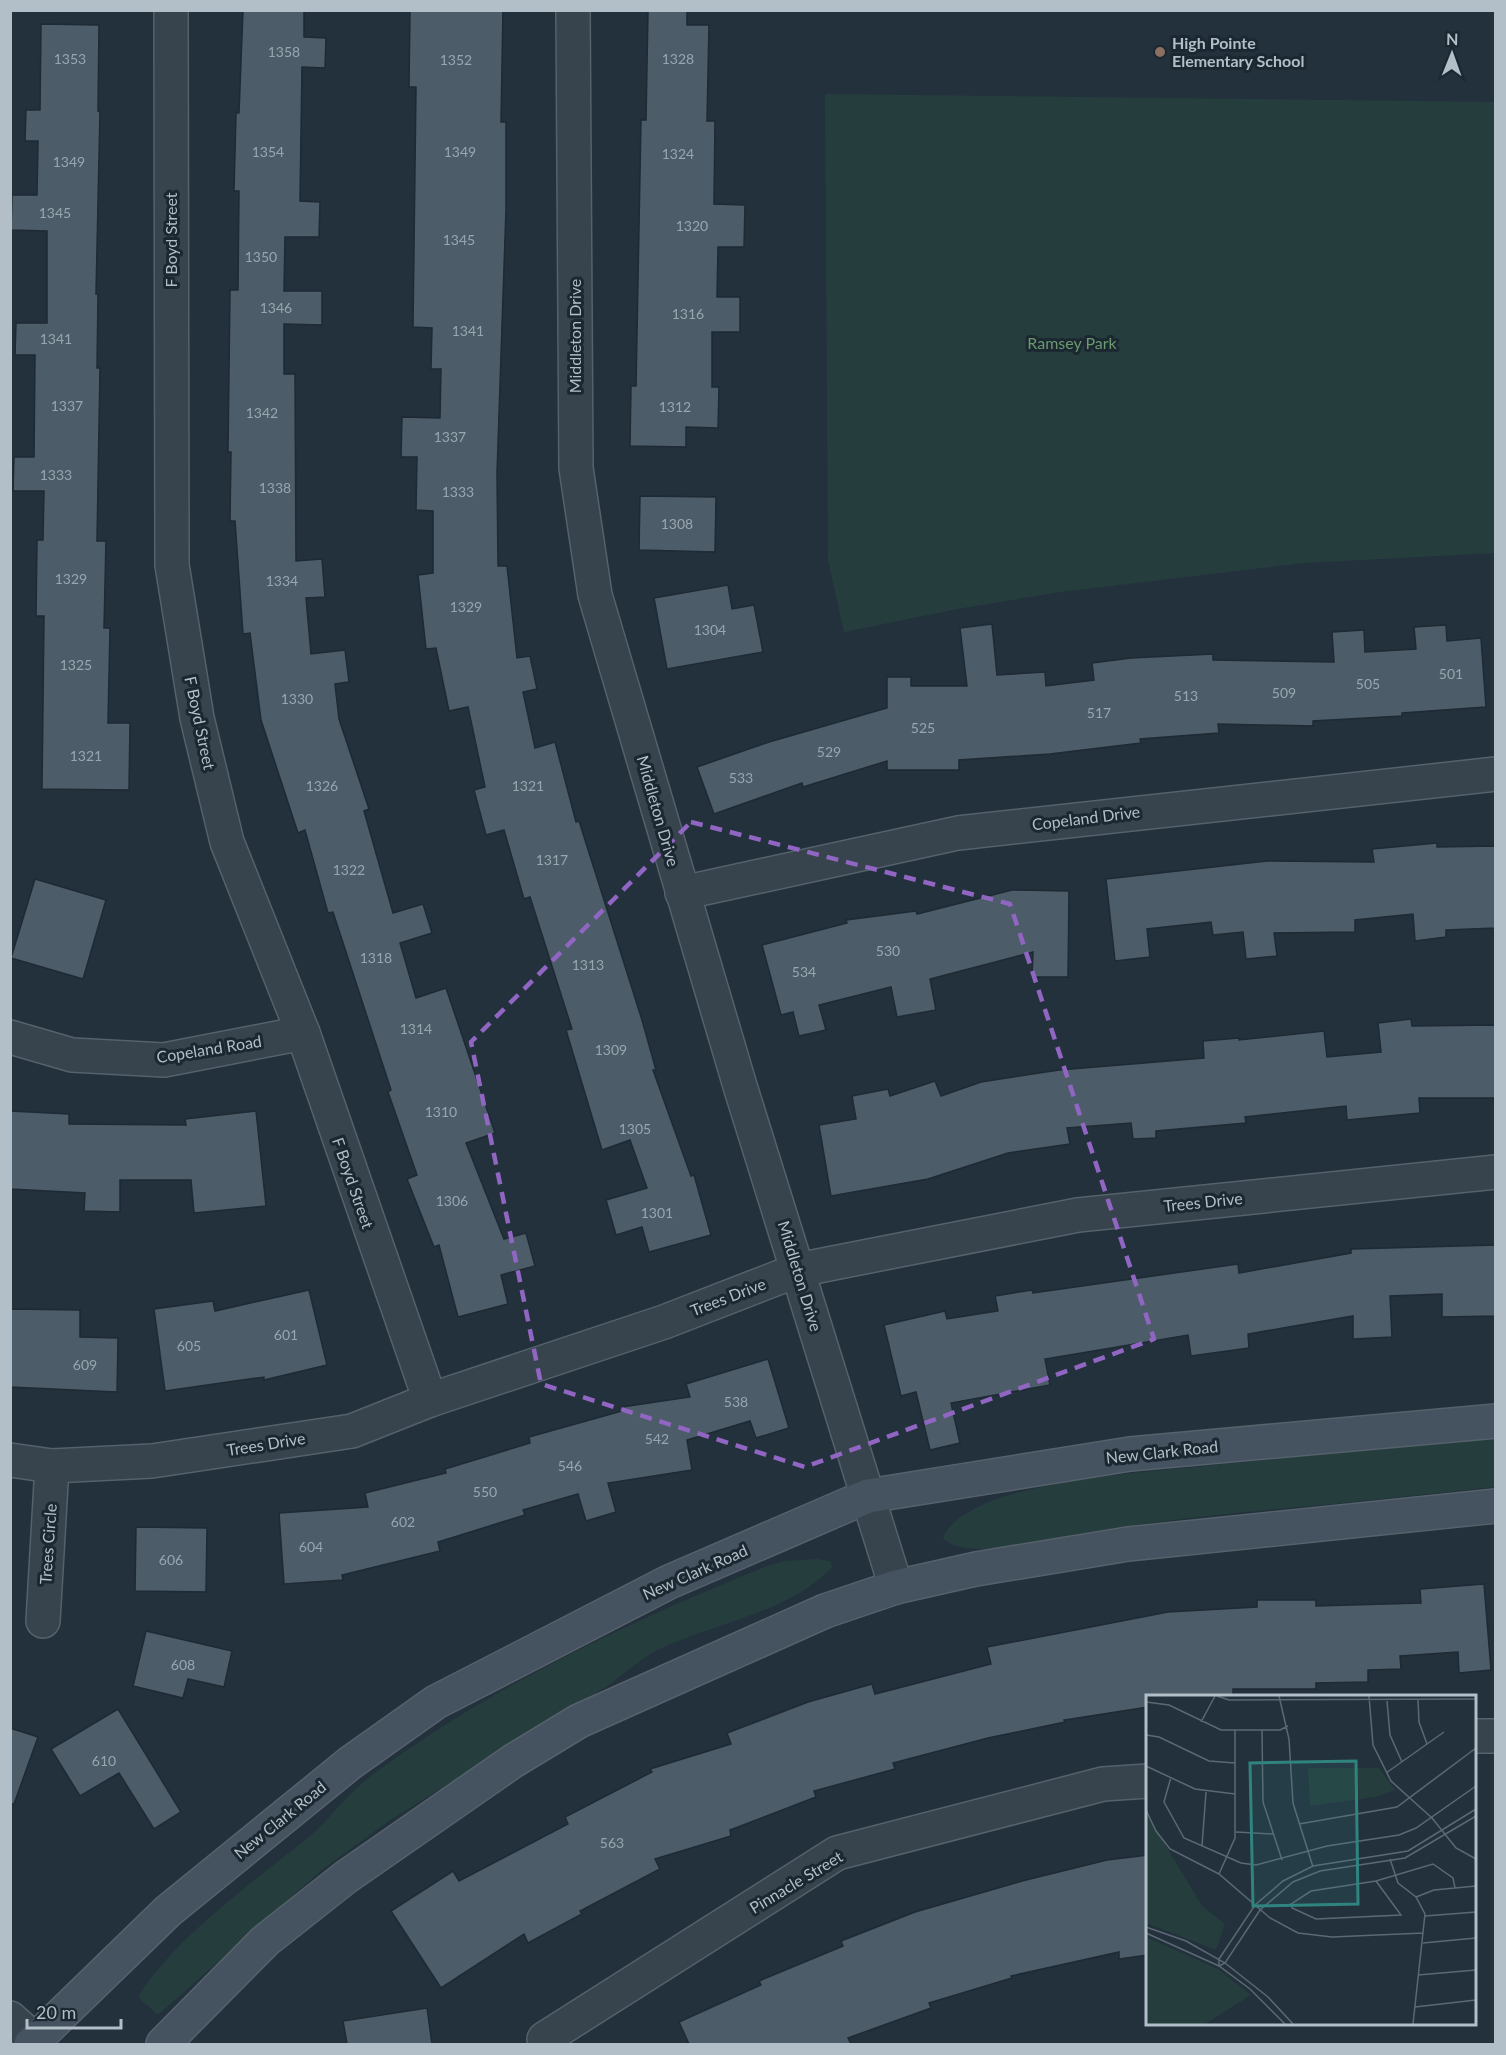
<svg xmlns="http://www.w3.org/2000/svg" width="1506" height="2055" viewBox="0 0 1506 2055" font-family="Lato,sans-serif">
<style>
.green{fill:#253e3d}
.building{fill:#4c5c68;stroke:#1e2a34;stroke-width:1.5}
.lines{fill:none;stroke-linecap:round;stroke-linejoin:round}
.minor-casing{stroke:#55616b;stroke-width:36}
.tertiary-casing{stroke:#55616b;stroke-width:36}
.secondary-casing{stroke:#55616b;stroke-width:36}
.minor{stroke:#37434d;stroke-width:33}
.tertiary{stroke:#37434d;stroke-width:33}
.secondary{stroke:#455260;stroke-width:33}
.marked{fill:none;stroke:#9166c3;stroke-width:4.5;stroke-dasharray:12 8;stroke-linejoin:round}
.education-dot{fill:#8d6e63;stroke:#1c2831;stroke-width:2}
.labels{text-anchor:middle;stroke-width:6;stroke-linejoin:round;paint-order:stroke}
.number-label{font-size:14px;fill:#98a6b0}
.poi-label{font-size:16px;font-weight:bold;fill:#b2bec8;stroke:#1c2831;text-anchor:start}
.street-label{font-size:16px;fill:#b2bec8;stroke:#1c2831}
.park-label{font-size:16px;fill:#69996d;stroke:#1c2831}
.inset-road{fill:none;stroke:#5c6975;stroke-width:1.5}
.view{fill:#308480;fill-opacity:0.15;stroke:#308480;stroke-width:3}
.inset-edge{fill:none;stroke:#b2bec8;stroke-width:3}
</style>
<rect width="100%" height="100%" fill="#23313d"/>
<g class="green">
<polygon points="825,94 1495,102 1495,553 1304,563 1061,592 963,608 844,632 828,560"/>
<path d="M1495,1436v51c-51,5 -102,11 -153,16 -87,8 -172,15 -258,30 -29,5 -119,30 -141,5 5,-17 36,-33 53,-39 73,-23 153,-27 229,-35 90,-9 180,-19 270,-28z"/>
<path d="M817,1559l13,2 2,6c-41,44 -112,55 -166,79 -21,9 -39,25 -57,39l-219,135 -67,49 -165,146 -20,-18c33,-55 114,-115 165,-155 25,-20 43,-47 68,-66 120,-90 258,-154 396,-210l17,-5z"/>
</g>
<g class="building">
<polygon points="243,10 304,10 304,37 326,38 325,68 302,67 300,201 320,202 319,237 285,237 284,291 322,291 322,325 284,324 284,374 295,374 296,561 322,559 325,597 306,598 311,654 345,650 349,682 335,684 339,719 369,809 364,811 393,913 423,904 432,933 400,943 416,998 446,988 495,1133 466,1143 504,1239 526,1233 535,1266 501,1275 508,1304 458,1317 439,1245 434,1247 407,1179 417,1175 388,1092 391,1090 333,912 328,913 305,830 298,833 261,720 250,633 243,634 235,521 230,521 231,452 228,452 230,290 238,290 239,191 234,191 236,113 239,113"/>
<polygon points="410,10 503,10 501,122 506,122 506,209 497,473 498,566 507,566 517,658 530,656 537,689 523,692 535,748 555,742 576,822 579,821 642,1020 656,1070 653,1070 691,1176 694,1175 711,1235 649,1252 642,1227 616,1235 606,1200 647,1188 630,1140 602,1150 566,1030 572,1029 530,897 524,899 504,830 486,835 474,790 485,787 468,707 449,711 436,648 426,649 418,575 433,573 433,511 416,510 417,457 401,457 402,417 440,418 441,369 431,369 432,328 413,327 416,87 409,87"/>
<polygon points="648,10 687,10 687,25 709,25 707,121 715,121 714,204 745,205 744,247 718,247 717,297 740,297 740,332 712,332 712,387 719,387 718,428 686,427 686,447 630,446 631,386 636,386 641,120 646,120"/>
<polygon points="41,24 99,25 98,111 100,111 96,294 98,294 97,368 100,368 97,541 106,541 104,628 110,628 108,723 130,723 129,790 42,789 44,616 36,616 37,540 43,540 44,491 13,491 14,457 34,457 35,355 15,355 16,323 47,323 47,231 11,230 12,195 37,195 38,141 25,141 26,110 40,110"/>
<polygon points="640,496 716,497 715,552 639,550"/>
<polygon points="728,585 732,609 754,605 763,652 667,669 654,598"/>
<polygon points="992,624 997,675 1045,672 1046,686 1094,680 1092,663 1131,658 1213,654 1213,660 1334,662 1332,632 1364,630 1365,652 1416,649 1414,627 1446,625 1447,641 1481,638 1486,707 1402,713 1402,716 1313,721 1313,726 1218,724 1219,733 1140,739 1141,743 1050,754 959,760 959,770 887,770 887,761 803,787 802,783 714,814 697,767 769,742 887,708 887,677 911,677 911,686 967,686 960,628"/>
<polygon points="1437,843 1437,847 1496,846 1496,928 1446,930 1446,937 1415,941 1413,914 1355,920 1355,932 1274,933 1277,956 1246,959 1243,932 1213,935 1211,922 1147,929 1150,957 1115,961 1106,879 1267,861 1374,862 1372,849"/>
<polygon points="35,879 106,900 83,979 11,958"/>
<polygon points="1012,890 1069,891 1068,977 1032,977 1033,952 930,979 936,1010 897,1017 891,987 819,1005 826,1030 799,1036 793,1012 781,1015 762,945 847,923 846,920 916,911 917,914"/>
<polygon points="1411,1019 1412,1026 1496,1025 1496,1098 1419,1098 1420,1113 1347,1120 1346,1106 1245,1117 1246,1123 1156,1131 1156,1138 1133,1139 1131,1123 1067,1128 1070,1144 1008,1153 928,1179 831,1196 819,1125 856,1119 852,1096 888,1089 890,1096 935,1081 941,1096 981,1082 1059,1070 1204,1058 1203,1041 1239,1038 1239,1040 1324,1031 1327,1057 1381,1052 1378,1023"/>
<polygon points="10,1111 69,1114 69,1124 186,1125 185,1119 256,1111 266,1206 194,1213 191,1180 120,1180 120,1212 84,1211 85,1193 10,1189"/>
<polygon points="1496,1245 1496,1316 1442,1317 1442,1294 1390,1296 1392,1337 1353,1339 1353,1316 1248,1334 1249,1348 1191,1356 1188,1335 1045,1359 1050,1385 951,1403 960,1443 930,1450 916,1392 901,1396 884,1325 945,1311 947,1319 998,1311 995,1296 1032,1290 1033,1293 1238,1264 1239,1273 1351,1253 1351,1249"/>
<polygon points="309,1290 327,1365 264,1380 264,1377 165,1391 154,1309 213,1301 215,1311"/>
<polygon points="10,1309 80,1310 80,1337 118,1338 117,1392 10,1387"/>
<polygon points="768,1359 789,1428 756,1438 750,1421 687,1440 692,1470 608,1483 616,1512 586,1521 578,1494 523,1510 525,1515 438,1542 440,1551 342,1575 343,1580 284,1584 279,1513 368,1507 365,1493 446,1473 445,1469 530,1443 529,1437 622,1411 622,1407 690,1397 686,1384"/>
<polygon points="136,1527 207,1528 206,1592 135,1591"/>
<polygon points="1484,1584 1491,1670 1459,1673 1458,1652 1400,1656 1401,1669 1368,1670 1368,1682 1316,1683 1316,1689 1233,1689 1233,1696 1148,1696 1148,1707 1064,1720 1065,1722 988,1738 893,1763 895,1769 814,1791 816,1797 730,1830 731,1836 655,1859 660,1869 580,1911 582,1914 528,1943 524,1934 441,1988 391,1911 453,1871 459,1881 568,1824 565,1817 652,1772 650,1769 731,1744 727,1733 808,1702 872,1684 875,1694 991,1664 987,1647 1168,1612 1257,1607 1257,1600 1316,1600 1316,1606 1421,1603 1420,1589"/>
<polygon points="146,1631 232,1651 224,1687 188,1679 183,1698 133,1686"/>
<polygon points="118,1709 181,1812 154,1829 119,1773 80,1796 51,1749"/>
<polygon points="10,1728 38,1737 14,1804 10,1804"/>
<polygon points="1148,1855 1148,1955 1119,1959 1119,1952 1011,1976 1012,1978 929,2003 931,2008 848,2038 851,2044 689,2044 679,2022 761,1985 759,1981 843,1946 841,1941 915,1912 1022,1881 1107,1860"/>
<polygon points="427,2008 432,2044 347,2044 343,2021"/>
</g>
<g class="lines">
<g class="minor-casing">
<g id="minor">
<polyline points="171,10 172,565 197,718 227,842 303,1033 430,1400"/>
<polyline points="573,10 576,468 595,595 740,1086 896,1587"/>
<polyline points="682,893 958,833 1496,774"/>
<polyline points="10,1037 72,1055 164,1060 303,1033"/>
<polyline points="10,1460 52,1466 152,1461 352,1431 430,1400 664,1322 798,1270 1078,1215 1496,1172"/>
<polyline points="43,1621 52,1466"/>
<polyline points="1474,1736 1496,1736"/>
<polyline points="545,2044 544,2039 837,1853 1103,1784 1148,1781"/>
</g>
</g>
<g class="tertiary-casing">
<polyline id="tertiary" points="10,2018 39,2044"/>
</g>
<g class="secondary-casing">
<g id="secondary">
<polyline points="31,2044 168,1911 350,1763 436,1702 669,1582 868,1496 1130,1454 1496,1421"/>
<polyline points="163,2044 265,1941 346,1877 513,1761 579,1721 825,1611 896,1587 976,1569 1128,1544 1496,1506"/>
</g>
</g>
<use href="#minor" class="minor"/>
<use href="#tertiary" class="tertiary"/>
<use href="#secondary" class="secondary"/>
</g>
<path class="marked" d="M691,822l319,82 144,435 -349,128 -264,-83 -70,-342z"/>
<circle class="education-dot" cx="1160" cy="52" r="6"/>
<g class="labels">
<g class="number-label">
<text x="284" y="57">1358</text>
<text x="70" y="64">1353</text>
<text x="678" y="64">1328</text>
<text x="456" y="65">1352</text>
<text x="268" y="157">1354</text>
<text x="460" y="157">1349</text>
<text x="678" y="159">1324</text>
<text x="69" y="167">1349</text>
<text x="55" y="218">1345</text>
<text x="692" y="231">1320</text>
<text x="459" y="245">1345</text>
<text x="261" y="262">1350</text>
<text x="276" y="313">1346</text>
<text x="688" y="319">1316</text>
<text x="468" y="336">1341</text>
<text x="56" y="344">1341</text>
<text x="67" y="411">1337</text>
<text x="675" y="412">1312</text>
<text x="262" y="418">1342</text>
<text x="450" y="442">1337</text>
<text x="56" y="480">1333</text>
<text x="275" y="493">1338</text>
<text x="458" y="497">1333</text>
<text x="677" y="529">1308</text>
<text x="71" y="584">1329</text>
<text x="282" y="586">1334</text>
<text x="466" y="612">1329</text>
<text x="710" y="635">1304</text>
<text x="76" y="670">1325</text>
<text x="1451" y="679">501</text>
<text x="1368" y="689">505</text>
<text x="1284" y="698">509</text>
<text x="1186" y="701">513</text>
<text x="297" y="704">1330</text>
<text x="1099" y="718">517</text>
<text x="923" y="733">525</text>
<text x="829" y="757">529</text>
<text x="86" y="761">1321</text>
<text x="741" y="783">533</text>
<text x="322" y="791">1326</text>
<text x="528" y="791">1321</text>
<text x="552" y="865">1317</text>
<text x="349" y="875">1322</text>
<text x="888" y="956">530</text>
<text x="376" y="963">1318</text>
<text x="588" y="970">1313</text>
<text x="804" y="977">534</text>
<text x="416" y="1034">1314</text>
<text x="611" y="1055">1309</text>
<text x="441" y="1117">1310</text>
<text x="635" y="1134">1305</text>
<text x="452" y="1206">1306</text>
<text x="657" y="1218">1301</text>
<text x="286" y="1340">601</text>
<text x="189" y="1351">605</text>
<text x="85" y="1370">609</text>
<text x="736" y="1407">538</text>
<text x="657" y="1444">542</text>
<text x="570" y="1471">546</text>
<text x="485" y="1497">550</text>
<text x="403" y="1527">602</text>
<text x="311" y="1552">604</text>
<text x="171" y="1565">606</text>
<text x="183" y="1670">608</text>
<text x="104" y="1766">610</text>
<text x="612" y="1848">563</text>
</g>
<g class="poi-label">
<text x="1172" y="49">High Pointe<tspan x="1172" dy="18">Elementary School</tspan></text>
</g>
<g class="street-label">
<text transform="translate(171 240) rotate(-90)" y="6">F Boyd Street</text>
<text transform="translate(575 336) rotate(-90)" y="6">Middleton Drive</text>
<text transform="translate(200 723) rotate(78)" y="6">F Boyd Street</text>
<text transform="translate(658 811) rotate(74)" y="6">Middleton Drive</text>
<text transform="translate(1086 818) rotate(-7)" y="6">Copeland Drive</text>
<text transform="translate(209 1049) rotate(-9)" y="6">Copeland Road</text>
<text transform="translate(353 1183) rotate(71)" y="6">F Boyd Street</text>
<text transform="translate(1203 1202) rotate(-6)" y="6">Trees Drive</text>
<text transform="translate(800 1276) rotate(73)" y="6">Middleton Drive</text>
<text transform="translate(728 1297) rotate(-21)" y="6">Trees Drive</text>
<text transform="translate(266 1444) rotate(-9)" y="6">Trees Drive</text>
<text transform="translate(1162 1452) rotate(-6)" y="6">New Clark Road</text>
<text transform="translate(48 1544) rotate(-86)" y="6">Trees Circle</text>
<text transform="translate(695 1572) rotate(-24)" y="6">New Clark Road</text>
<text transform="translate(280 1820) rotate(-39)" y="6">New Clark Road</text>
<text transform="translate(796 1882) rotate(-31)" y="6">Pinnacle Street</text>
</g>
<g class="park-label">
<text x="1072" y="349">Ramsey Park</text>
</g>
</g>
<g transform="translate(1146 1695)">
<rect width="330" height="330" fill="#23313d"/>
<path d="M162,73h71l16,22 -19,7 -66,9zM0,118l56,93 23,18 -9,26 -70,-27zM0,242l72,32 33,26 -46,29h-59z" fill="#253e3d"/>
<path class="inset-road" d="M71,1l12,4 247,-1M133,1l10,43 4,64 20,64M223,1l4,49 18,36 41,37 24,30 20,11M272,5l1,22 8,22M241,6l3,34 12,27M0,7l23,3 52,25h59l8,-4M55,27l14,-26M116,35l1,72 19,58M0,40l13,2 50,24 26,2M0,71l49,23 40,5M240,78l58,-41M25,82l-7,25 20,36 57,25 15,2 71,-19 72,-11 17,-7 60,-42M0,115l10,21 14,18 49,25 51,44 28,15 34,4 91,-4M153,129l98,-17 79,-59M90,137l37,2M56,151l4,-54M244,164l8,24 18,14 9,17 -12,110M73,179l16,-36v-108M230,186l25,34 -85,4 -24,-11 -1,-4 20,-13 65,-10 57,-17 20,14 2,10M270,202l18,-7 42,-4M279,221l51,-4M0,232l40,14 39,22 43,34 25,27M0,238l73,33 31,23 35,35M277,248l53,-5M73,271v-7l36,-54 28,-24 30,-15 95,-15 68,-42M73,271l6,-3 35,-53 33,-28 27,-11 85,-13 71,-42M272,280l58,-5M269,312l61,-7"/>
<path class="view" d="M210,66l2,143 -105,2 -3,-143z"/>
<rect width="330" height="330" class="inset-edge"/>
</g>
<rect width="1506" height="2055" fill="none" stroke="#b2bec8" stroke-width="24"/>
<g transform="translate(1452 54) rotate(1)" stroke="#1c2831" stroke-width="4.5" paint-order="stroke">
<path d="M0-4.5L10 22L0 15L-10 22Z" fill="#b2bec8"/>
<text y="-9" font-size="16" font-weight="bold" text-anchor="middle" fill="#b2bec8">N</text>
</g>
<path d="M27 2019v9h94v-9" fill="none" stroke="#b2bec8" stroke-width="3"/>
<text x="36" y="2019" font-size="18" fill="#b2bec8" stroke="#1c2831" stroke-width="4.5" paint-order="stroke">20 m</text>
</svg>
